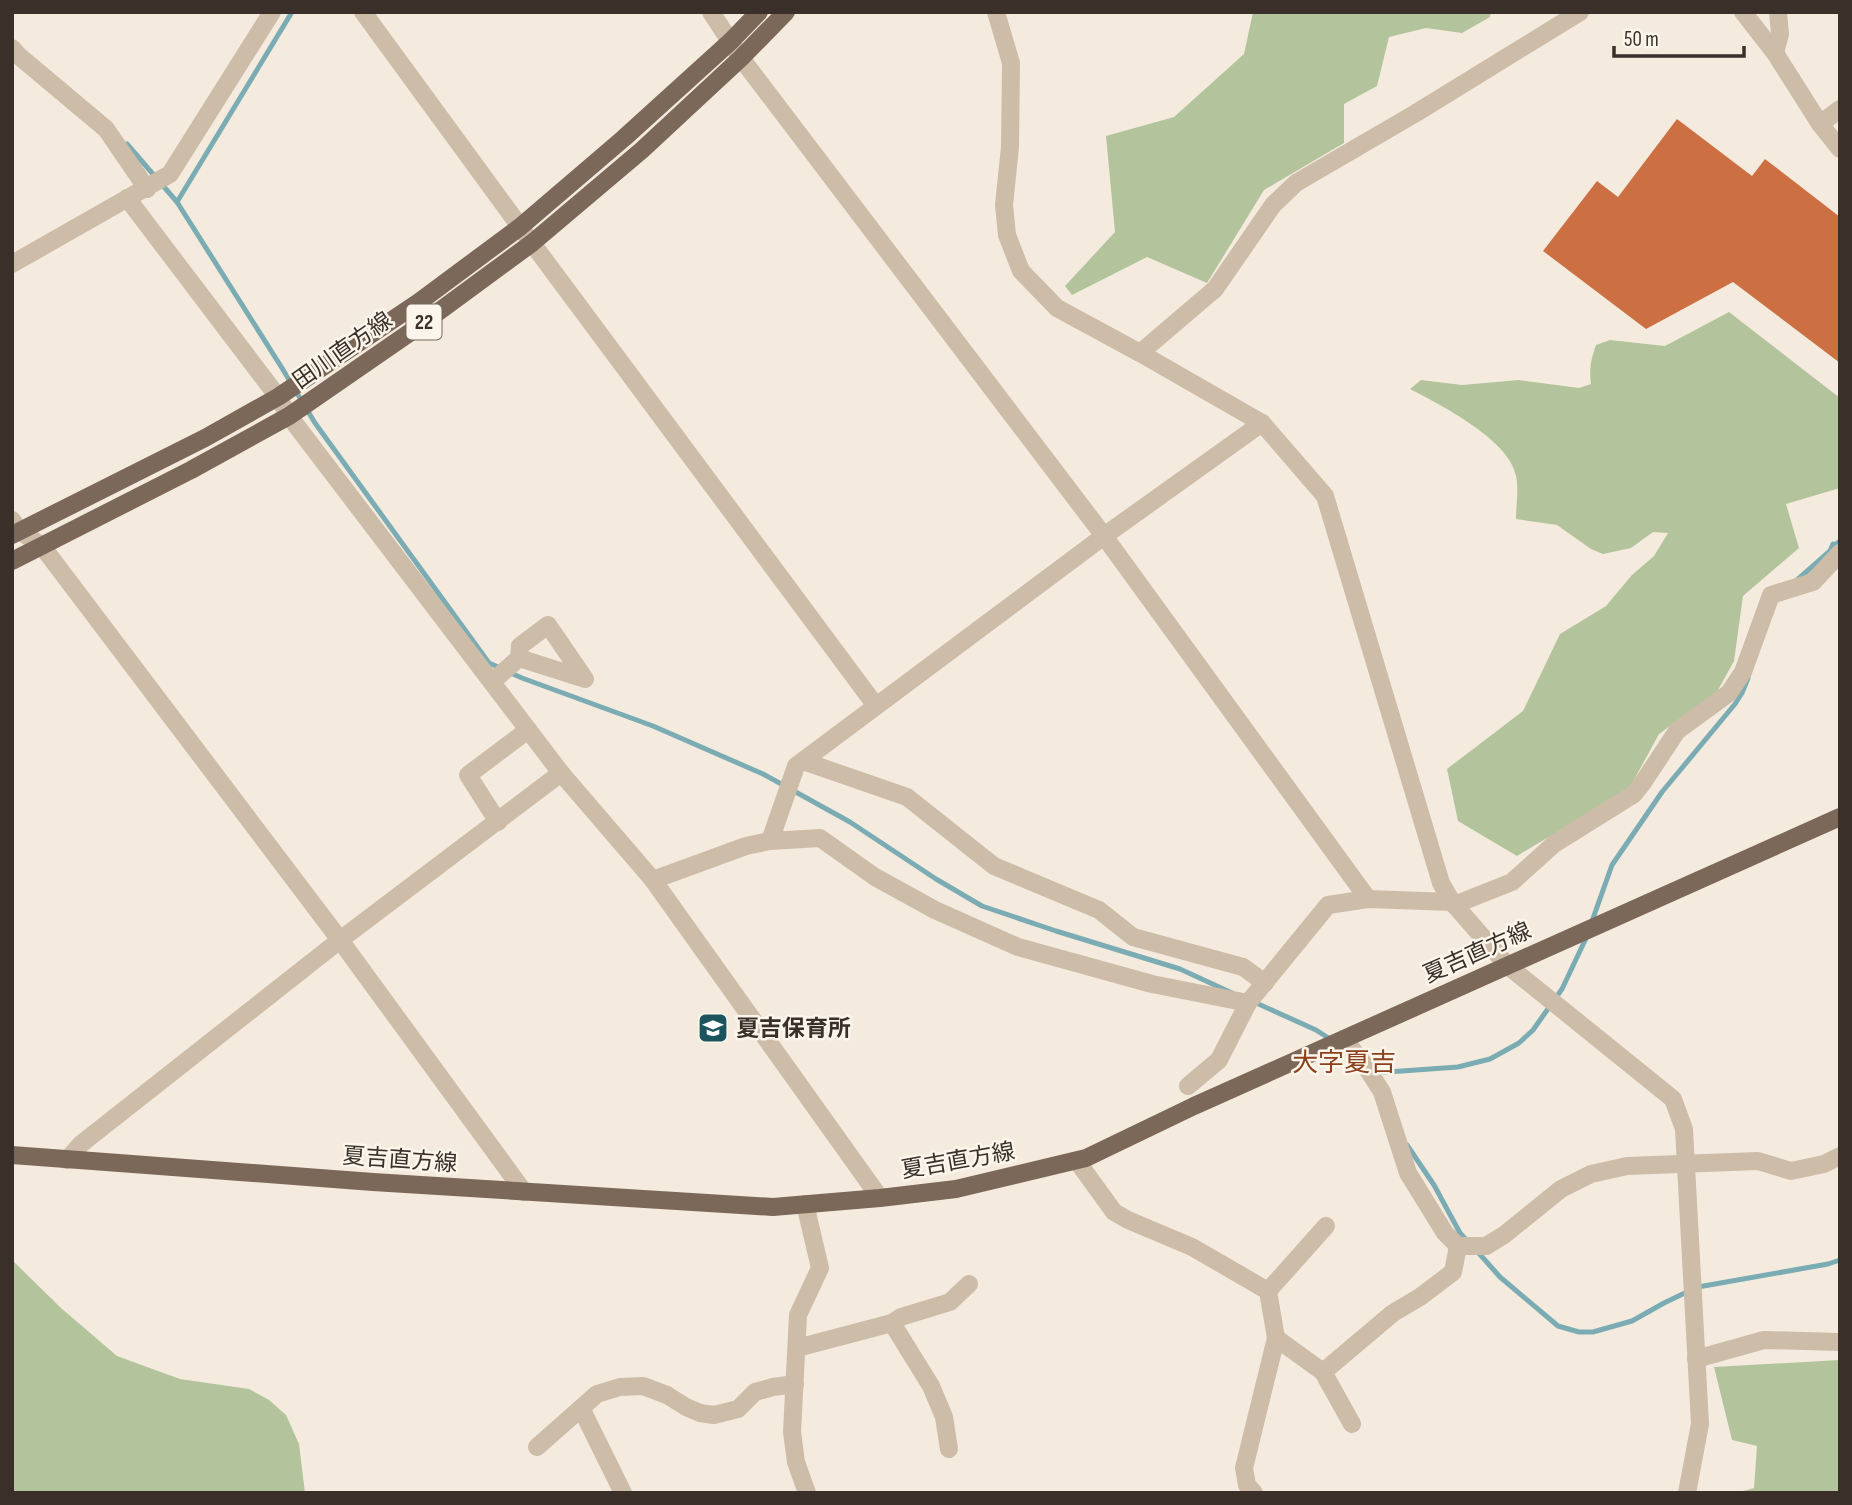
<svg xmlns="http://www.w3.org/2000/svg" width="1852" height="1505" viewBox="0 0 1852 1505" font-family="'Sofia Sans Condensed','Noto Sans JP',sans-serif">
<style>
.green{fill:#b3c49c}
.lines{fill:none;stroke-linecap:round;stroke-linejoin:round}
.stream{stroke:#7bacb3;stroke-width:5}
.building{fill:#cc7043}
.minor{stroke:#cdbca8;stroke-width:18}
.major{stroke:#7c6859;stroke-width:18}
.labels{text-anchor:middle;stroke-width:5;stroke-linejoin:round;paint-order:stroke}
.shield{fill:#fbf5eb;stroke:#746b63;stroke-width:2}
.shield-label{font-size:21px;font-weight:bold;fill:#3a3029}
.street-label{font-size:23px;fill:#3a3029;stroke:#fbf5eb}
.poi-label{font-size:23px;font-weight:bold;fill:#3a3029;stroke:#fbf5eb;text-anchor:start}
.quarter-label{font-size:26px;fill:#8d411d;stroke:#fbf5eb}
</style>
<rect width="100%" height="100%" fill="#f4ebde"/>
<g class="green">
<polygon points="1253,12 1491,12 1490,17 1462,33 1426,28 1389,37 1377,86 1344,104 1344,143 1264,190 1207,283 1147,257 1072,295 1065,286 1115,232 1106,136 1174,117 1244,54"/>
<path d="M1729,312l111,86v90l-54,16 13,44 -56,48 -9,65 -17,31 -58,42 -30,55 -112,67 -59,-35 -11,-52 76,-58 37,-77 46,-28 26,-31 22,-19 14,-23 -15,-1 -22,16 -28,6 -12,-5 -34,-24 -41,-6c0,-13 3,-30 0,-43 -6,-36 -77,-72 -106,-87l11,-9 41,5 57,-5 60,8 12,-4c-2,-15 0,-25 5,-39l14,-5 55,6z"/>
<polygon points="12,1260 61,1308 117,1356 180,1379 249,1389 269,1400 286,1415 299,1444 305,1493 12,1493"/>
<polygon points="1840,1360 1840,1493 1736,1493 1754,1488 1757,1446 1732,1440 1714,1367"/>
</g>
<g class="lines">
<g class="stream">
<polyline points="127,144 177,202 282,368 315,423 489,663 522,678 653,726 763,774 850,822 936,879 982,906 1056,931 1180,969 1232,993"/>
<polyline points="177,202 292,12"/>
<polyline points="1797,580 1830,551 1833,544 1835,545 1840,541"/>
<polyline points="1591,924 1612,865 1662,792 1735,704 1742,693 1748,678"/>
<polyline points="1254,1002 1316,1030 1330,1039"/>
<polyline points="1374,1073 1458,1067 1490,1059 1519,1043 1533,1030 1562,989 1588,934"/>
<polyline points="1407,1145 1434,1185 1460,1233 1469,1243"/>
<polyline points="1476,1250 1500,1277 1558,1326 1579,1332 1593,1332 1632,1321 1664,1303 1689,1291"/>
<polyline points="1698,1287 1828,1264 1840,1260"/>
</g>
</g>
<polygon class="building" points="1677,119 1752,176 1765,159 1840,217 1840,363 1733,282 1646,329 1543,251 1597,181 1618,197"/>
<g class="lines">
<g class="minor">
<polyline points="363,12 532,243 876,706"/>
<polyline points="711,12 741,58 1104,536 1368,899"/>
<polyline points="996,12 1011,63 1010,147 1004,205 1007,235 1021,271 1057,308 1140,353 1262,423 1325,496 1441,883 1452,902 1507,965 1673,1099 1684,1129 1700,1424 1687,1493"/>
<polyline points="1743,12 1775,53 1820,124 1840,149"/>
<polyline points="12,48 19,56 106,129 147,189"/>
<polyline points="1775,53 1780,34 1778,12"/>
<polyline points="1820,124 1840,109"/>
<polyline points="127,198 278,397 289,416 561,773 653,880 880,1198"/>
<polyline points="12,264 170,174 272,12"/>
<polyline points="1140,353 1215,289 1273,205 1296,183 1416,113 1580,12"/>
<polyline points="12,520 20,531 42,546 340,940 524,1192"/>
<polyline points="492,682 519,658 520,646 548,625 585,679 519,658"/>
<polyline points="803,761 907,797 994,866 1099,910 1133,937 1243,967 1265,983"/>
<polyline points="498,822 468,775 528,730"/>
<polyline points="770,841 796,766 1104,536 1262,423"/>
<polyline points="653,880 746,846 770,841 820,838 875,877 935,910 1018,947 1152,984 1248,1003"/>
<polyline points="1454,905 1512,882 1554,844 1634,794 1642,784 1677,731 1729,693 1743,672 1771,595 1813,582 1840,553"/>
<polyline points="1344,1039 1364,1064 1382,1092 1408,1173 1445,1233 1458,1246 1486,1246 1504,1235 1561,1189 1591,1174 1627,1166 1758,1161 1791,1171 1824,1164 1840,1156"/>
<polyline points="1188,1086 1219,1060 1248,1003 1328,905 1368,899 1452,902"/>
<polyline points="67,1160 81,1144 340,940 561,773"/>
<polyline points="1077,1161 1114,1212 1128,1220 1192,1247 1268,1291 1276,1338 1244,1468 1247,1485 1254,1493"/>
<polyline points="805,1204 820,1268 798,1315 792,1432 796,1462 807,1493"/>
<polyline points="1268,1291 1326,1226"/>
<polyline points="892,1323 901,1317 950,1302 969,1284"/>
<polyline points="1276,1338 1323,1372 1352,1424"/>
<polyline points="797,1348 892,1323 931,1386 944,1417 949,1449"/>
<polyline points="1696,1359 1764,1340 1840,1342"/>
<polyline points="1323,1372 1393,1313 1420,1297 1453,1272 1458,1246"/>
<polyline points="581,1408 623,1493"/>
<polyline points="537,1447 597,1394 620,1387 643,1386 667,1395 686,1407 700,1413 714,1415 738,1409 755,1392 773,1387 795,1384"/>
</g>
<g class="major">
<polyline points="12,535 205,438 278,397 419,302 520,227 624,138 731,41 759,12"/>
<polyline points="12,561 191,470 289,416 415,329 532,243 642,150 741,58 786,12"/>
<polyline points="12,1155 373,1182 773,1207 880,1198 956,1189 1086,1158 1194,1106 1840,817"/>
</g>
</g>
<defs>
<g id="school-square" transform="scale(1.575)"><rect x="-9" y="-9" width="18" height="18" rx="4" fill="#1c545e" stroke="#fbf5eb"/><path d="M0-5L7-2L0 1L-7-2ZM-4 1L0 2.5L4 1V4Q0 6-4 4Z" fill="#fff"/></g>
</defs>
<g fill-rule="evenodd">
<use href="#school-square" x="713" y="1028"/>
</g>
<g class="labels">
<rect class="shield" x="406.5" y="304.5" width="35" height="35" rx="5"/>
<g class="shield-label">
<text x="424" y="329">22</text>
</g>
<g class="street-label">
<text transform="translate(342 350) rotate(-35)" y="8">田川直方線</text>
<text transform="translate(1477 952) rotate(-24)" y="8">夏吉直方線</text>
<text transform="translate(400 1159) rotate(4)" y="8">夏吉直方線</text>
<text transform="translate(958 1160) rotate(-10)" y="8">夏吉直方線</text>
</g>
<g class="poi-label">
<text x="736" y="1036">夏吉保育所</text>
</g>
<g class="quarter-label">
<text x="1344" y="1071">大字夏吉</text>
</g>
</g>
<rect width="1852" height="1505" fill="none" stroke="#3a3029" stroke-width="28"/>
<path d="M1614 46v10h130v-10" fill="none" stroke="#3a3029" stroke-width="3.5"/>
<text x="1624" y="46" font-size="21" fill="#3a3029" stroke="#fbf5eb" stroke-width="5" paint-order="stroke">50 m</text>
</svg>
